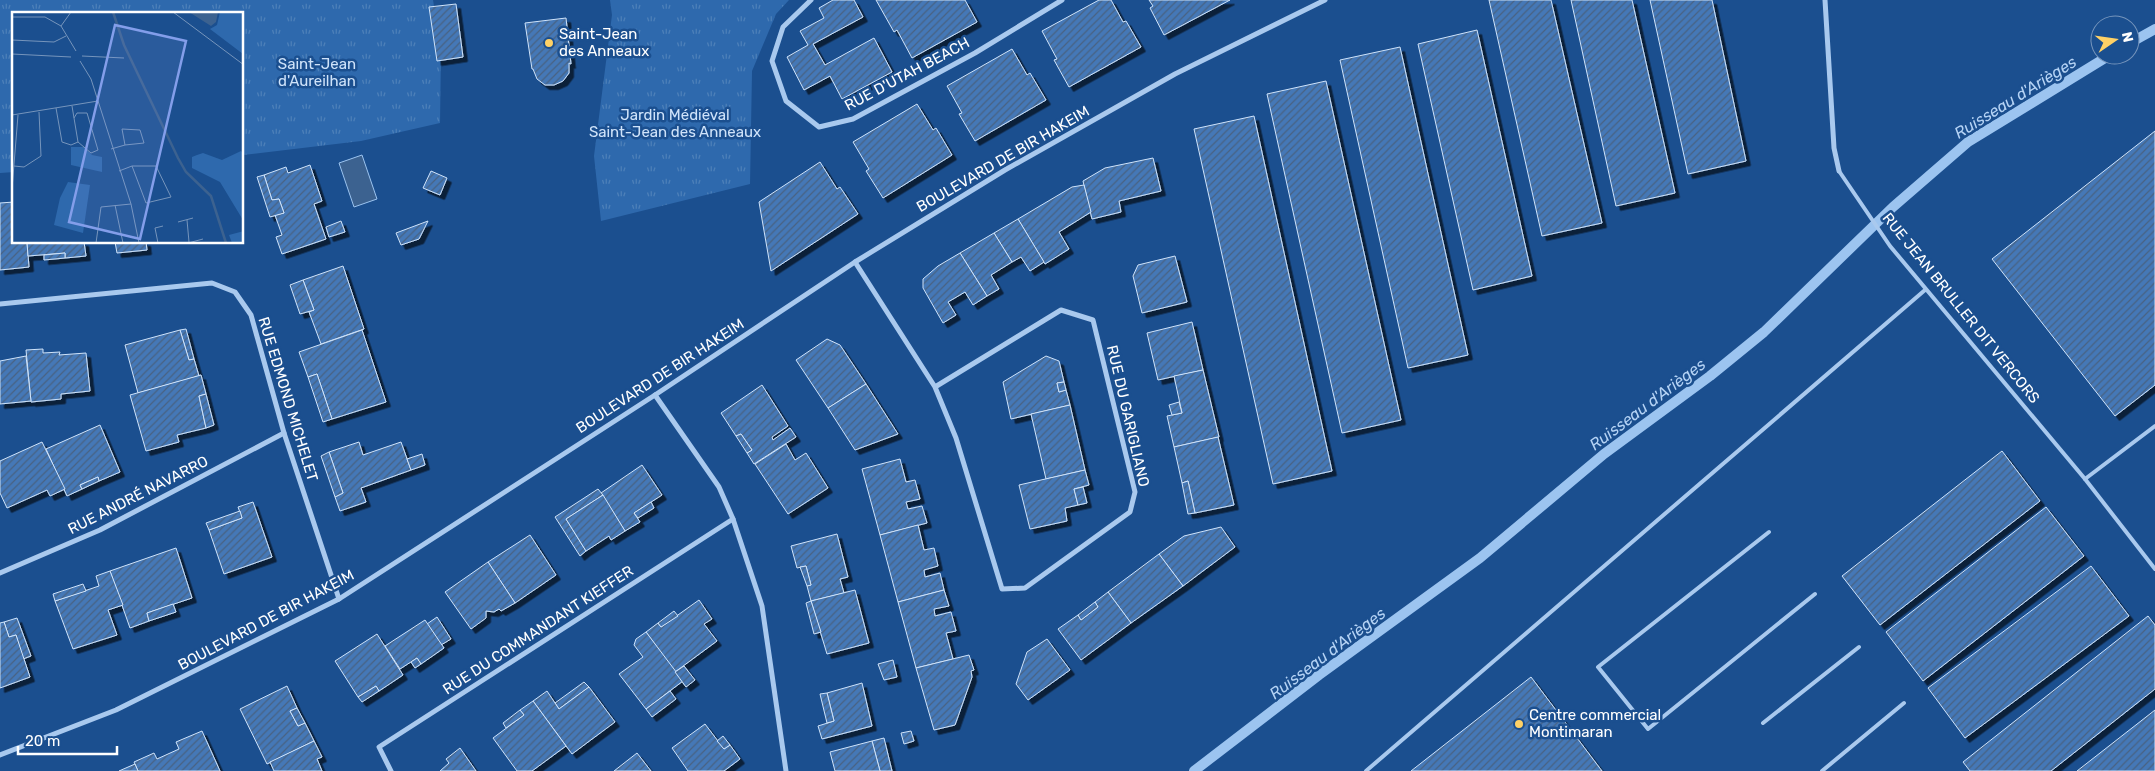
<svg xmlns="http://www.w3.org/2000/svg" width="2155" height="771" viewBox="0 0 2155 771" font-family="Rubik,sans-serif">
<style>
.park{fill:url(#park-tufts)}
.water{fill:#3c6290;stroke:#9cc4f0}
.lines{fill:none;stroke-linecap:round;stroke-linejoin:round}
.stream{stroke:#9cc4f0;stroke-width:10}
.building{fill:url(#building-hatch);stroke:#cfe3fa;filter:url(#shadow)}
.service{stroke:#a9c9ee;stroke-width:4}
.minor{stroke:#a9c9ee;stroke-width:5}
.poi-dot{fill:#ffd166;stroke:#1b4f8f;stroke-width:2}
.labels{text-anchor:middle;stroke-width:5;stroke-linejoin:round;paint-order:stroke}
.poi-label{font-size:15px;fill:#fff;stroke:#1b4f8f;text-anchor:start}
.park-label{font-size:15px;fill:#cfe3fa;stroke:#1b4f8f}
.street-label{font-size:15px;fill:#fff;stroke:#1b4f8f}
.water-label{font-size:16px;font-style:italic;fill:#b5d3f5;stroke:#1b4f8f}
.inset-river{fill:none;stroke:#3c6290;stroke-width:2.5}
.inset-road{fill:none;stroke:#7695bc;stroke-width:1}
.view{fill:#839eea;fill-opacity:0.15;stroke:#839eea;stroke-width:2.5}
.inset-edge{fill:none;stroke:#fff;stroke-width:2.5}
</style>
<defs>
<pattern id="park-tufts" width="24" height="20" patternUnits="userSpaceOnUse" patternTransform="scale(1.25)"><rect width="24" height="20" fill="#2e69ad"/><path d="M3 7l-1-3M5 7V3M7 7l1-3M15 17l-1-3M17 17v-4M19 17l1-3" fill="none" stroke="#4d80b9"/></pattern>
<pattern id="building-hatch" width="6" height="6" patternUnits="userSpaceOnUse" patternTransform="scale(1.25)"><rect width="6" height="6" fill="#4478b7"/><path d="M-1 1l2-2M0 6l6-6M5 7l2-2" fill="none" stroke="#486282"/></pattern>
<filter id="shadow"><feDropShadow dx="4.5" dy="4.5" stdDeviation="0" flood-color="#0009"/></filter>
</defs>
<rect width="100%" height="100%" fill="#1b4f8f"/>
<g class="park">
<polygon points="0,0 433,0 441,48 440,123 361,141 243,155 242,14 14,14 14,172 0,173"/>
<polygon points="610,0 789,0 776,14 752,71 750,184 601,221 594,156 612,15"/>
</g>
<polygon class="water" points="362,155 377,199 354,207 339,163"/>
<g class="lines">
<g class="stream">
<polyline points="2130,43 2155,29"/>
<polyline points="1194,771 1319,675 1480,558 1604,454 1710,376 1764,332 1893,207 1968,142 2110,55"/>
</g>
</g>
<g class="building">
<polygon points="833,0 854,0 863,17 813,44 825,65 874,38 892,72 842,99 830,76 804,90 787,57 808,45 800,31 824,18 819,8"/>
<polygon points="876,0 965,0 977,22 912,58 897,30 894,32"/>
<polygon points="1099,0 1111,0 1123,22 1126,21 1141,47 1069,87 1054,60 1057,59 1042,31"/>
<polygon points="1149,0 1230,0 1164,35 1150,8 1153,6"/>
<polygon points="1489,0 1551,0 1602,223 1542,236"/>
<polygon points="1571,0 1632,0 1675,193 1616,206"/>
<polygon points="1650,0 1712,0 1746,161 1688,174"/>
<polygon points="456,4 463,57 437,61 429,7"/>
<polygon points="566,18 571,64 569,63 569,73 563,81 554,85 545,85 537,79 533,69 532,69 525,23"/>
<polygon points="1477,30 1532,276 1473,290 1418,44"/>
<polygon points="1400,47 1468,355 1408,368 1340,60"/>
<polygon points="1012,49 1027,75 1030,73 1046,100 975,141 959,114 962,113 947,86"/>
<polygon points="1326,81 1401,420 1342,433 1267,94"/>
<polygon points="917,104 933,130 936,128 952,155 883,198 866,171 869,169 853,142"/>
<polygon points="1254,116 1332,471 1273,484 1194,129"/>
<polygon points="2155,131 2155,385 2115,416 1992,259"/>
<polygon points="1153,158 1161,191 1119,201 1121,212 1092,219 1083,181 1105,168"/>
<polygon points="820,162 837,189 840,187 858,214 771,271 759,202"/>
<polygon points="310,165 322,201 314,204 326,239 282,254 276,237 282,235 275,215 284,213 279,199 272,200 264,175 286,167 288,173"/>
<polygon points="431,171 447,178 440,195 423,188"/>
<polygon points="264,175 272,200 279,199 284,213 270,217 257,177"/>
<polygon points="1084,185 1091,212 1059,232 1069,249 1045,264 1018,219 1072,187"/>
<polygon points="14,202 14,242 27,242 29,267 0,270 0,203"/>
<polygon points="1018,219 1044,262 1030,271 1021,257 1012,262 994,233"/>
<polygon points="341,221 345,232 329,237 326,227"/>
<polygon points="428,221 419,239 401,245 396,233"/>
<polygon points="994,233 1012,262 991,275 999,289 987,296 960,253"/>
<polygon points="27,242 84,242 86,256 65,258 65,253 28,256"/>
<polygon points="115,242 146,242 147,250 117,253"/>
<polygon points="65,253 65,258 44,260 44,255"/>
<polygon points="960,253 987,296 973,305 965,292 948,302 956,315 943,323 923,288 923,279 938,266"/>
<polygon points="1175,256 1187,302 1142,313 1133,276 1138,265"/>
<polygon points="343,266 364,329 321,344 309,312 314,310 303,280"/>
<polygon points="303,280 314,310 300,314 290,285"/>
<polygon points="1192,322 1203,370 1158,380 1147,333"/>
<polygon points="186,329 194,359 189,360 180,330"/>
<polygon points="180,330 189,360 194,359 199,376 138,393 125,345"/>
<polygon points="362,330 386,402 332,419 317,374 308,377 299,352"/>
<polygon points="827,339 840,345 866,384 828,408 796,360"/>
<polygon points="43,349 43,353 60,352 59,355 86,353 90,391 61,394 61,399 31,402 26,350"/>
<polygon points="26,356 31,401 0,404 0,361"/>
<polygon points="1046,356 1059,361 1064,382 1057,383 1059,392 1066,390 1070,405 1011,419 1003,382"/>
<polygon points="1203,370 1219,437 1174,447 1167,416 1182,413 1174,376"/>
<polygon points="317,374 332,419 323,422 308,377"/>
<polygon points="201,375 206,394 199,396 206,428 177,435 179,442 146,451 130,395"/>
<polygon points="1064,382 1066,390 1059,392 1057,383"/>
<polygon points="866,384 898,434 855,450 828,408"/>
<polygon points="762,385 788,426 772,437 773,440 790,428 796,437 754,464 747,453 752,450 741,434 736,436 721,413"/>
<polygon points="206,394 214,425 206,428 199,396"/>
<polygon points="1179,402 1182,413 1172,415 1169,405"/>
<polygon points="1070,405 1085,470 1046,479 1031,414"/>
<polygon points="100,425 120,472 99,481 98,477 80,485 82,489 67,496 46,449"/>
<polygon points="741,434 752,450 747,453 736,436"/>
<polygon points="1218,437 1234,505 1195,513 1188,481 1182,483 1174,447"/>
<polygon points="42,442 65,489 50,496 47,490 7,508 0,493 0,461"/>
<polygon points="359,442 363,455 401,442 411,470 361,488 366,502 340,511 335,497 343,493 329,452"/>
<polygon points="786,444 795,460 806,453 828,488 788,514 755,464"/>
<polygon points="2002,451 2040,501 1880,625 1842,576"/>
<polygon points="329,452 343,493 335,497 321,456"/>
<polygon points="422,454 425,465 411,470 407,459"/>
<polygon points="900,459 906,482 915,480 920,499 906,502 908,509 922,506 927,523 880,535 862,469"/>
<polygon points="642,465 662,495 634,513 640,522 625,531 601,493"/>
<polygon points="1085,470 1089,485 1074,489 1078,505 1065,508 1067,521 1030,529 1019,485"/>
<polygon points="98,477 99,481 82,489 80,485"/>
<polygon points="1188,481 1195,513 1188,514 1182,483"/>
<polygon points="1083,487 1087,503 1078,505 1074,489"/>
<polygon points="598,489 603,495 566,519 586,551 580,556 555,517"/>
<polygon points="603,495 625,531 611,540 609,536 586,551 566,519"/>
<polygon points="253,502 272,557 224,574 209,530 242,518 238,507"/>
<polygon points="651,502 654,508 638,518 634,513"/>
<polygon points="2046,507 2084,556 1923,681 1886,632"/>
<polygon points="240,511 242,518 209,530 206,523"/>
<polygon points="918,525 924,550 934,548 938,566 924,570 925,577 940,573 944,590 898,602 880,535"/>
<polygon points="1221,527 1235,547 1183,586 1159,554 1184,536"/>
<polygon points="837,534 848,577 840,579 844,593 811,601 807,586 811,585 806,566 797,568 791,546"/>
<polygon points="530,535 556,575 515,603 488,562"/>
<polygon points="176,548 192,598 147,613 149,621 130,628 110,571"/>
<polygon points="1159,554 1183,586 1131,623 1108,592"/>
<polygon points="488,562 515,603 501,611 499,609 494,612 486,611 486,618 471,629 445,592"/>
<polygon points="806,566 811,585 807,586 800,567"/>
<polygon points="2091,566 2129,616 1965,738 1928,688"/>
<polygon points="110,571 123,605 108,610 117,635 73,649 55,601 99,586 96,576"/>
<polygon points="83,584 86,591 55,601 53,594"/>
<polygon points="855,590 869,643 827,654 811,601"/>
<polygon points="944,590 949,606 934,609 935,616 951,612 956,631 946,633 953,659 916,668 898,602"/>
<polygon points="1108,592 1131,623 1081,660 1058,629 1078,615 1081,620 1098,607 1095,602"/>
<polygon points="699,600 712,619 704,624 717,641 675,672 646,632 658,623 661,627"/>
<polygon points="811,601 821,632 814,634 806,603"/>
<polygon points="1095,602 1098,607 1081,620 1078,615"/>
<polygon points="173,604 176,612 149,621 147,613"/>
<polygon points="674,611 678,616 661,627 658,623"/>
<polygon points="2148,616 2155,625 2155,689 2051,771 1970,771 1963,762"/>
<polygon points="437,617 451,639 441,645 427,624"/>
<polygon points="17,618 31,656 23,659 16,635 9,637 4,622"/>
<polygon points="425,620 444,648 421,664 417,658 400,669 385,646"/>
<polygon points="4,622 9,637 16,635 30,677 0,688 0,623"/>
<polygon points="646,632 683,681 646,709 619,674 643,657 634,645 636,639"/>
<polygon points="377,634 403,675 379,691 376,686 358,697 335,661"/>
<polygon points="1047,639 1070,670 1028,700 1016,684 1027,652"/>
<polygon points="969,655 974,670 971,671 972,677 955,725 934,730 916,668"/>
<polygon points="417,658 421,664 415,668 411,662"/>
<polygon points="893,660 897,677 884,680 878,664"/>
<polygon points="684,666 695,680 686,687 675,672"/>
<polygon points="1531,677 1602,771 1411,771"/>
<polygon points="584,682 589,687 559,709 555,703"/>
<polygon points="862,683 872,726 822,739 818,726 834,721 827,693"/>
<polygon points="287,686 297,708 290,711 298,726 305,723 314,741 267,764 240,709"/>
<polygon points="376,686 379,691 362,702 358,697"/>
<polygon points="589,687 615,722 572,754 533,701 547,691 559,709"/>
<polygon points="670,691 676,699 652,717 646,709"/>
<polygon points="827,693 834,721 827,723 820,694"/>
<polygon points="533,701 566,746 532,771 517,771 493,738 524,715 520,710"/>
<polygon points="297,708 305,723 298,726 290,711"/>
<polygon points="520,710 524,715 506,728 503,723"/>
<polygon points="2155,710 2155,771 2077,771"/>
<polygon points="705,724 724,749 730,745 740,759 724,771 688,771 672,748"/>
<polygon points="202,731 220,771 138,771 134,762 154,753 157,759 179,749 176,742"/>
<polygon points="911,731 914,741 904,744 901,733"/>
<polygon points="723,736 730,745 724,749 717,741"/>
<polygon points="884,738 892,771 880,771 872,741"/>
<polygon points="314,741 322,757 317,759 322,771 274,771 270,762"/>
<polygon points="872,741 880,771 835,771 830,752"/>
<polygon points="460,748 476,771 440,771 449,763 446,759"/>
<polygon points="637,753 651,771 614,771"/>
<polygon points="135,764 138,771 119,771"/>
</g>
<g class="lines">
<g class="service">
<polyline points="1839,171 1890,246 2085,479 2155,569"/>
<polyline points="2085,479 2155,426"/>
<polyline points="1769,532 1598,667 1648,729 1815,594"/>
<polyline points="1763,723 1859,647"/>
<polyline points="1366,771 1925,290"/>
<polyline points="1822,771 1904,703"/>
</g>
<g class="minor">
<polyline points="811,0 783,27 772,61 786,101 819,127 853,119 975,53 1062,0"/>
<polyline points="1825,0 1834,148 1839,171"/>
<polyline points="855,262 935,387 1061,310 1093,320 1135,492 1130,512 1025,588 1002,589 956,438 935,387"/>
<polyline points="0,304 212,283 235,292 251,315 284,433 339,599"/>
<polyline points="655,395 719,487 733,519 762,606 786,771"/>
<polyline points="0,573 100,530 284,433"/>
<polyline points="0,755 116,710 339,599 655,395 855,262 1005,170 1175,74 1325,0"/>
<polyline points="391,771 379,747 733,519"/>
</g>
</g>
<g class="poi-dot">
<circle cx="549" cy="43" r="5"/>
<circle cx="1519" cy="724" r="5"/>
</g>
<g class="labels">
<g class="poi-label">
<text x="559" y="39">Saint-Jean<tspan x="559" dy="17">des Anneaux</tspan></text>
<text x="1529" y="720">Centre commercial<tspan x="1529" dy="17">Montimaran</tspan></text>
</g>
<g class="park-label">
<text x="317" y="69">Saint-Jean<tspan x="317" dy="17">d'Aureilhan</tspan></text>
<text x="675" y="120">Jardin Médiéval<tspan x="675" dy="17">Saint-Jean des Anneaux</tspan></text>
</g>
<g class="street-label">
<text transform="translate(907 74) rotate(-28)" y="5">RUE D'UTAH BEACH</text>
<text transform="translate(1003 159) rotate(-30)" y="5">BOULEVARD DE BIR HAKEIM</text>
<text transform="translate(1961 308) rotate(51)" y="5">RUE JEAN BRULLER DIT VERCORS</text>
<text transform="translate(660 376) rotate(-33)" y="5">BOULEVARD DE BIR HAKEIM</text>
<text transform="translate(288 399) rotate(73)" y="5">RUE EDMOND MICHELET</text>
<text transform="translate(1128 416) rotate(77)" y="5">RUE DU GARIGLIANO</text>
<text transform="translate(138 495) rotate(-27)" y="5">RUE ANDRÉ NAVARRO</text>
<text transform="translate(266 620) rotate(-28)" y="5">BOULEVARD DE BIR HAKEIM</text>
<text transform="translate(538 630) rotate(-33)" y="5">RUE DU COMMANDANT KIEFFER</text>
</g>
<g class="water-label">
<text transform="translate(2015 97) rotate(-32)" y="6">Ruisseau d'Arièges</text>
<text transform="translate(1647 404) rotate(-37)" y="6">Ruisseau d'Arièges</text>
<text transform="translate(1327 653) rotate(-37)" y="6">Ruisseau d'Arièges</text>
</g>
</g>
<g transform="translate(12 12)">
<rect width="231" height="231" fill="#1b4f8f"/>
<path d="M208,0h23v42l-33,-25 7,-4zM232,219l-1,12h-11l-3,-8z" fill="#2e69ad"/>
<path d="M229,139l3,3 -1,66 -23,-38 -28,-14v-11l5,-2 6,-2 19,7z" fill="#2e69ad"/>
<path d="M59,135h13l8,8 10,2v15l-31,-7zM56,170l22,3 -7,48 -29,-8 6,-27z" fill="#2e69ad"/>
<path d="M177,0h29l-2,10 -5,4z" fill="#3c6290"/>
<path class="inset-river" d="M101,0l11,33 54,113 8,14 25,24 15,47"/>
<path class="inset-road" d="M59,0l-10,14 15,25M161,0l71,53M0,5h33l16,9M0,28l42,2 12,-6M0,42l59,3M70,44l42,2M68,49l11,18 40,125 8,39M60,94l6,36M44,96l6,34 9,3 7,-3M0,103l86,-14M62,106l3,-5h10l11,37 -7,3 -13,-11M99,137l14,-4 -3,-16 18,1 4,13 -19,2M2,154l10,1 17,-11 -2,-44M107,159l13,-5h24l15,31 -25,6 -14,-37M0,177l6,-74M103,193l8,38M175,208l2,22M166,210l15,-4M84,231l5,-36 30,-3M146,231l-3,-15 8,-2M176,231l15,-4"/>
<path class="view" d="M103,13l71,16 -46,198 -71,-17z"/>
<rect width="231" height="231" class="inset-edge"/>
</g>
<g transform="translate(2115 40) rotate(77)"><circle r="24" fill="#1b4f8f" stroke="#7695bc"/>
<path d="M0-4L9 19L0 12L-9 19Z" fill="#ffd166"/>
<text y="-8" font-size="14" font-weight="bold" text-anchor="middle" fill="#ffffff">N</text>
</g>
<path d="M18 746v8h99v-8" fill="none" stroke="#ffffff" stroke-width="2.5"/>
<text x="25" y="746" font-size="15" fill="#ffffff" stroke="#1b4f8f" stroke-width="4" paint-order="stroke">20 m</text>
</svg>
